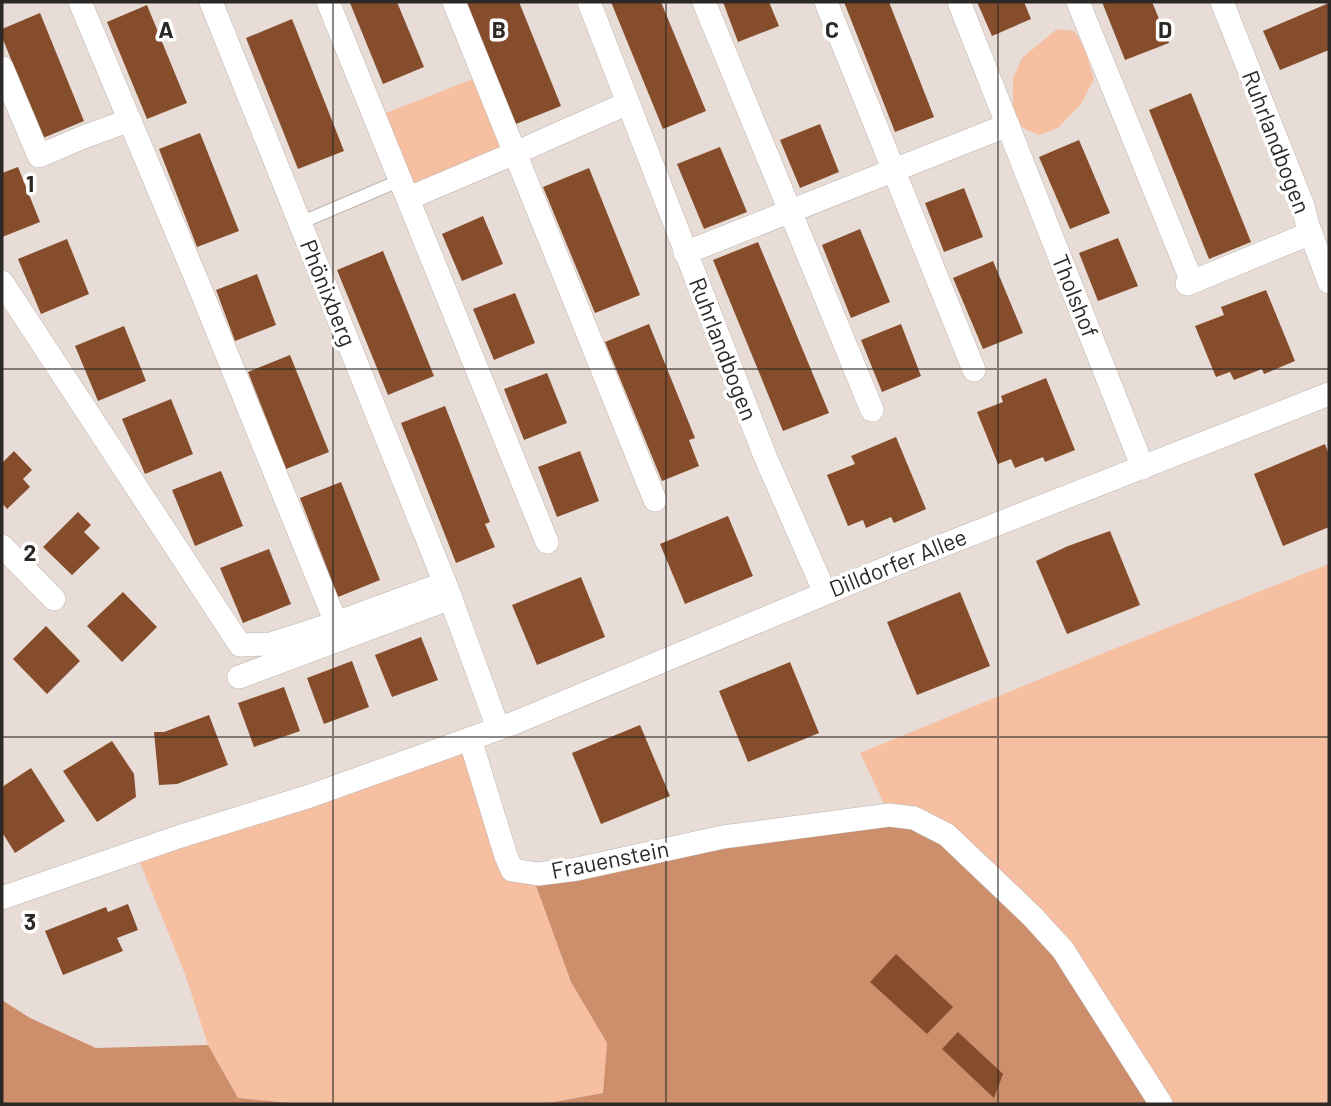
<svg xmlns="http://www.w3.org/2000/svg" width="1331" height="1106" viewBox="0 0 1331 1106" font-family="Barlow,sans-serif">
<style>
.green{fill:#f6bfa2}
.forest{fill:#cd8e6c}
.building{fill:#864d2c}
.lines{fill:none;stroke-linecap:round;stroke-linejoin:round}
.service-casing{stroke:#beb4ae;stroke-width:14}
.minor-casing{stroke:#beb4ae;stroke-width:24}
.service{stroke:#fff;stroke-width:12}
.minor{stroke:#fff;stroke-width:23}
.grid{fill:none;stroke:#2c2825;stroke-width:2;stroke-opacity:0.55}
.labels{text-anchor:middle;stroke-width:7;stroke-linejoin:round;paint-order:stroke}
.street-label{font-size:23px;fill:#2c2825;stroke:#fff}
.grid-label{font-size:23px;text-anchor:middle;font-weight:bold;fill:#2c2825;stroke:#fff;stroke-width:7;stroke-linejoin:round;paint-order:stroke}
</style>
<rect width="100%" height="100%" fill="#e7dcd6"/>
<g class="green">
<polygon points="1057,29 1074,31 1084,47 1094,79 1081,104 1058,128 1039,135 1023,128 1013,115 1013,78 1022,58"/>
<polygon points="478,77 508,152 409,192 378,116"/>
<polygon points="1329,564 1329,1104 1165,1104 887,810 860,753 1111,650"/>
<polygon points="467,741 504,858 532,875 571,982 607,1043 603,1093 543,1104 300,1104 238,1098 208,1045 185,974 137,855"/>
</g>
<g class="forest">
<polygon points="888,817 944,839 1060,954 1153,1104 543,1104 603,1093 607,1043 571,982 532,875"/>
<polygon points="2,1000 30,1018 96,1048 208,1045 238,1098 300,1104 2,1104"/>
</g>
<g class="building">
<polygon points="353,2 397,2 424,67 383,84 350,3"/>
<polygon points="466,2 519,2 561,106 516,124"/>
<polygon points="611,2 661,2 706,111 663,129"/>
<polygon points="723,2 769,2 779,26 738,42"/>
<polygon points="844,2 889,2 934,117 895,132"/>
<polygon points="977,2 1024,2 1031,19 992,36"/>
<polygon points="1102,2 1152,2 1169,43 1125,60"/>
<polygon points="1329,3 1329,50 1280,70 1263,31"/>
<polygon points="147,5 187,103 147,119 107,22"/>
<polygon points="40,13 84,121 43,138 2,37 2,29"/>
<polygon points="292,19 344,151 298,169 246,38"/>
<polygon points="1191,93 1251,242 1209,259 1149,110"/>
<polygon points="820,124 839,172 800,188 780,140"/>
<polygon points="200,133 239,231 197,247 159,149"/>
<polygon points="1079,140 1110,213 1070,229 1039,157"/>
<polygon points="720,147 747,212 704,229 677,164"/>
<polygon points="18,167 40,222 2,237 2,173"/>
<polygon points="589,168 640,295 595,313 543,187"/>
<polygon points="964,188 983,237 944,252 925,203"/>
<polygon points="483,216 503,264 462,281 442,234"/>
<polygon points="860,229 890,302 851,318 822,245"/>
<polygon points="1118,238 1138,286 1098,301 1079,253"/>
<polygon points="67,239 89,294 41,314 18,259"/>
<polygon points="758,242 829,413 783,431 713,260"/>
<polygon points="383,251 434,376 388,395 337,270"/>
<polygon points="993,261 1023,333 983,349 953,278"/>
<polygon points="257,274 276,325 235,341 216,290"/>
<polygon points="1266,290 1295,361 1264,374 1262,369 1234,380 1230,372 1216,377 1195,326 1224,315 1221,307"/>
<polygon points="515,293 535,343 494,360 473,309"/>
<polygon points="649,324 695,438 689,440 699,466 662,481 605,342"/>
<polygon points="901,324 921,376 882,392 861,340"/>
<polygon points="124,326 146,381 98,401 75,346"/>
<polygon points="290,355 329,452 286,469 248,372"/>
<polygon points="547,373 567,423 524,440 504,389"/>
<polygon points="1046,378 1075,450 1045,462 1043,457 1015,468 1011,459 998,464 977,412 1003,402 1001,396"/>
<polygon points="171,399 193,454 145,474 122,419"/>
<polygon points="445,406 490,522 485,524 495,547 456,563 401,423"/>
<polygon points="896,437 926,509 894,523 891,517 866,528 863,520 848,526 827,475 855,464 851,456"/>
<polygon points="1325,444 1329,455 1329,527 1283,546 1254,474"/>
<polygon points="14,451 32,470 23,479 30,487 7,509 2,503 2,463"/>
<polygon points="580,451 599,501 557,517 538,467"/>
<polygon points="221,471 243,526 195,546 172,490"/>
<polygon points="341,482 380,580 338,597 300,498"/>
<polygon points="78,512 91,525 84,532 100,548 72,575 43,547"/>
<polygon points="728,516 753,576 685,604 660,544"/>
<polygon points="1110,531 1140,605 1067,634 1036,561 1068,546"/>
<polygon points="269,549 291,604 243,623 220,568"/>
<polygon points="581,577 605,637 537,665 512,605"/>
<polygon points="123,592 157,627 122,662 87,626"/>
<polygon points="960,592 990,666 917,695 887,622"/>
<polygon points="46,626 80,661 47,694 13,659"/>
<polygon points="421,637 438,680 392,697 375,655"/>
<polygon points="352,661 369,707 324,724 307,678"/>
<polygon points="790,662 819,733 748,762 719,691"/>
<polygon points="284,687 300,731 254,747 238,703"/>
<polygon points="209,715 228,765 177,784 159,785 154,732 164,732"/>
<polygon points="640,725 670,796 601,824 572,753"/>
<polygon points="112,741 134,774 136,797 97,822 63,771"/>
<polygon points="31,768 65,821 15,853 2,832 2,787"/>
<polygon points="128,904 138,930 117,938 123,951 63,975 45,931 106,907 108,912"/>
<polygon points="896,954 953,1007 927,1034 870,982"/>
<polygon points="958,1032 1003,1074 994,1098 942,1049"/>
</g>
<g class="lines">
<g class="service-casing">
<polyline id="service" points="300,223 401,180"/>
</g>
<g class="minor-casing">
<g id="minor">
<polyline points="80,2 195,276 336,623"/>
<polyline points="211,2 445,583 498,728"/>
<polyline points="328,2 547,542"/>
<polyline points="454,2 655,500"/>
<polyline points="589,2 765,456 825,593"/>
<polyline points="704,2 872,410"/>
<polyline points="826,2 974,370"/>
<polyline points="959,2 1143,468"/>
<polyline points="1078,2 1192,282"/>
<polyline points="1222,2 1303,206 1307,223 1329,282"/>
<polyline points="2,68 39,156 81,138 130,120"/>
<polyline points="409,198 515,153 628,103"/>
<polyline points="685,253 1008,125"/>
<polyline points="2,282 240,645 271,644 336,623 445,583"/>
<polyline points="1187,284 1311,233"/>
<polyline points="2,546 54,599"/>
<polyline points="239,677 451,598"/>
<polyline points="470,739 506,856 512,870 538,874 577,869 723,837 889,815 914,818 947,835 1032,916 1063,950 1161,1104"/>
<polyline points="2,898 178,837 310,796 514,723 903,561 1329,394"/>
</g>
</g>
<use href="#service" class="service"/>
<use href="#minor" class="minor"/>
</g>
<path class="grid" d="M333,2v1102M666,2v1102M998,2v1102M2,369h1327M2,737h1327"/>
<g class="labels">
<g class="street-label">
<text transform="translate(1276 142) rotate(69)" y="8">Ruhrlandbogen</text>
<text transform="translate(328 293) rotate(68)" y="8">Phönixberg</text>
<text transform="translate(1075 296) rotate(68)" y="8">Tholshof</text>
<text transform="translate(723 349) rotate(69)" y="8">Ruhrlandbogen</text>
<text transform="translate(898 563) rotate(-22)" y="8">Dilldorfer Allee</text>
<text transform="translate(610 860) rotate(-11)" y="8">Frauenstein</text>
</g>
</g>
<g class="grid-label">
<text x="166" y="38">A</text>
<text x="499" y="38">B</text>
<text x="832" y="38">C</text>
<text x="1165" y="38">D</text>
<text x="30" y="192">1</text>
<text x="30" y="561">2</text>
<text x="30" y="930">3</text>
</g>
<rect width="1331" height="1106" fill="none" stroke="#2c2825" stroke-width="7"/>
</svg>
